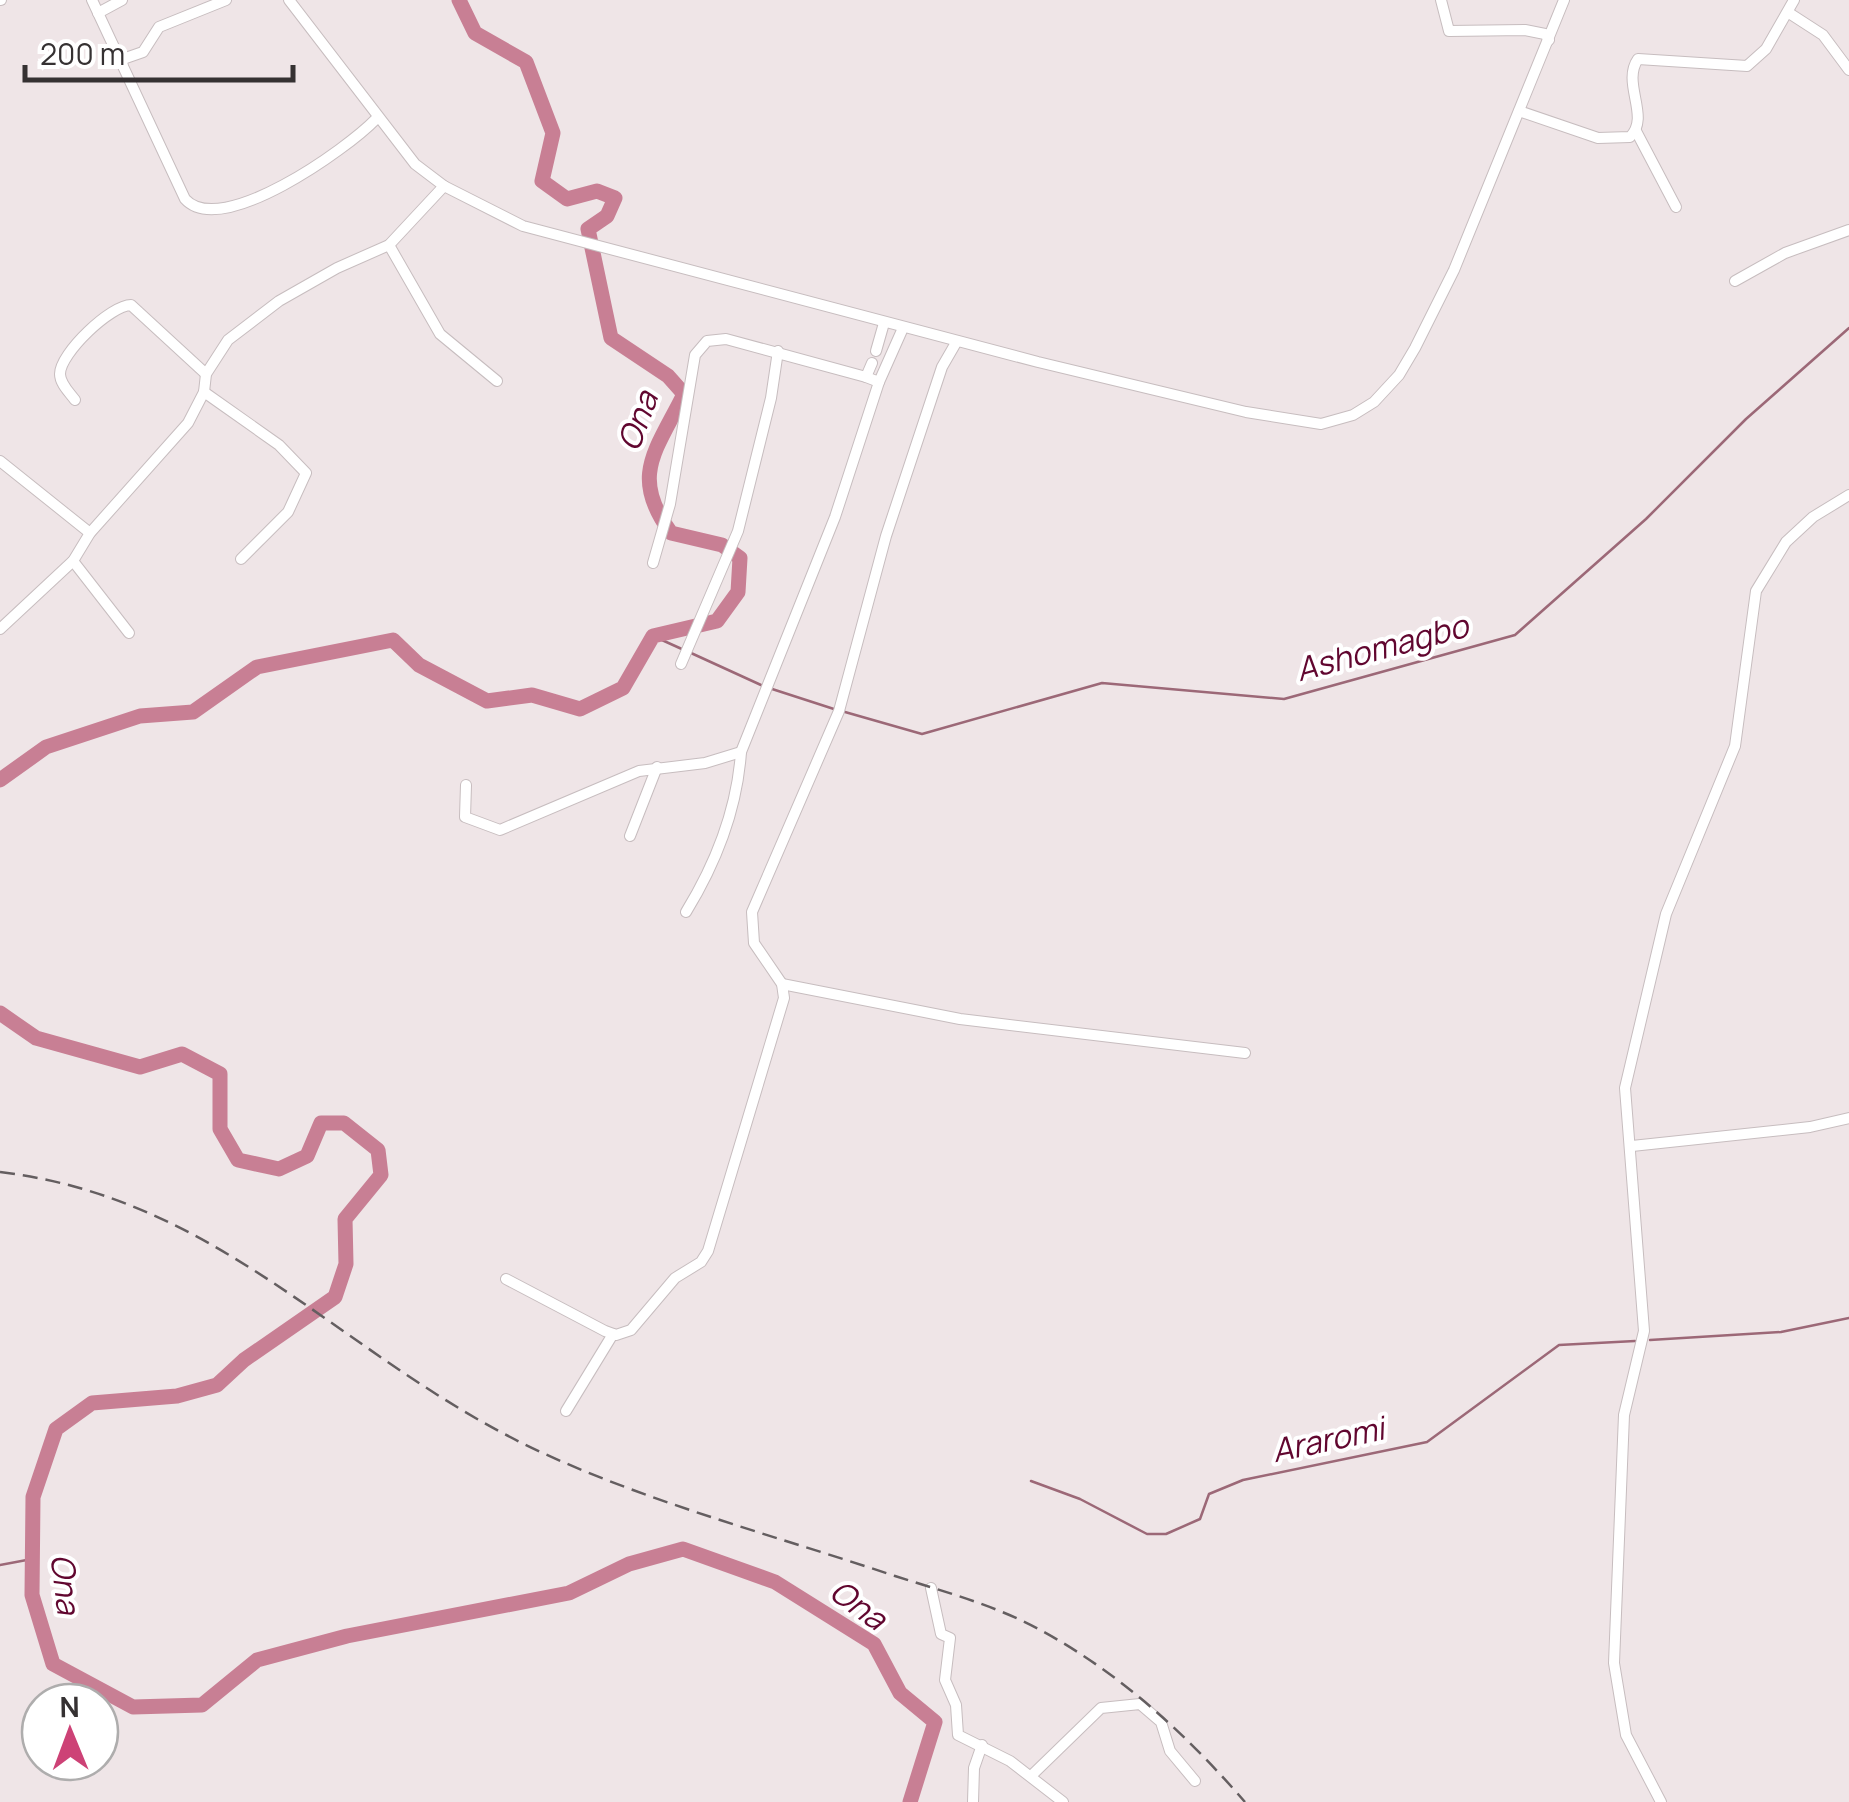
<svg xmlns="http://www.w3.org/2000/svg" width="1849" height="1802" viewBox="0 0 1849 1802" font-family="Manrope,sans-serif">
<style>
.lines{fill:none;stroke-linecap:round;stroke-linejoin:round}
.stream{stroke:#9c6877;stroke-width:2.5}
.river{stroke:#c87f94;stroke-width:15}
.minor-casing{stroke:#c7bdbf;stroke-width:12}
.minor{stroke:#fff;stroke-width:10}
.rail{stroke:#645e60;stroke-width:2.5;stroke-dasharray:15 8;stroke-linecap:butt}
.labels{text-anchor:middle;stroke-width:8;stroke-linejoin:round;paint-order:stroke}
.water-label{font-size:32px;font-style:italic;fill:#61062f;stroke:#fff}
</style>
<rect width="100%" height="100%" fill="#efe5e7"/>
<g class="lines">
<g class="stream">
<polyline points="653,636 684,650"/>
<polyline points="691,653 761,685"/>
<polyline points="769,688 837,710"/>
<polyline points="845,712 922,734 1102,683 1284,699 1515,635 1646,519 1746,419 1849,328"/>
<polyline points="1650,1340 1781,1332 1849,1318"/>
<polyline points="1031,1481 1080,1499 1147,1534 1166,1534 1200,1519 1209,1494 1243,1480 1427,1442 1559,1345 1635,1341"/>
<polyline points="0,1565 32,1559"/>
</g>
<g class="river">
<path d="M0,780l46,-33 94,-31 53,-4 64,-45 136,-27 26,25 68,36 45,-6 48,14 43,-21 30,-52 64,-15 21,-29 2,-34 -18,-13 -51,-12c-42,-57 -15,-82 13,-139l-16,-18 -57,-38 -23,-109 19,-13 8,-18 -18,-7 -30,8 -25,-18 11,-48 -27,-71 -51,-29 -16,-33"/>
<polyline points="0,1013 36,1038 140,1067 182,1054 220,1074 220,1129 238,1160 279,1169 307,1156 321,1123 344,1123 378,1150 381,1175 345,1219 346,1264 335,1297 244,1360 217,1385 177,1396 92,1403 56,1429 33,1497 32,1595 53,1664 133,1707 202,1705 257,1660 347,1636 569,1593 629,1564 683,1549 775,1582 874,1644 900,1693 935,1722 910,1802"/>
</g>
<g class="minor-casing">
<g id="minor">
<polyline points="0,0 1,0"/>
<path d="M92,0l93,199c36,40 162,-50 191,-80"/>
<polyline points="289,0 415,164 444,186 523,226 1038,362 1246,412 1321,424 1353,415 1374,402 1399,375 1415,348 1454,270 1564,0"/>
<polyline points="1441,0 1449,31 1525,30 1545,34 1549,40"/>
<polyline points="98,13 122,0"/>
<polyline points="1789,13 1823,35 1849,70"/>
<polyline points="120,60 143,52 159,27 226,0"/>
<path d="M1519,111l79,27 32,-1c21,-20 -9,-54 8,-78l109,7 19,-17 28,-49"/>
<polyline points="1636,131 1676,207"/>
<polyline points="389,245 440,334 497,381"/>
<polyline points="1735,281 1785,253 1849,230"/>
<polyline points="876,351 884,323"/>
<polyline points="879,382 903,328"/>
<polyline points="204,392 279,445 306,473 288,512 241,559"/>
<path d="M75,400c-5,-7 -15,-16 -15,-26 0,-21 51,-69 71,-69l75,69"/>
<polyline points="0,461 90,533"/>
<polyline points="73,561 129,633"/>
<polyline points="653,563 670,504 695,355 707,341 726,339 866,377"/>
<polyline points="0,629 73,561 90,533 188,423 204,392 206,374 228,340 279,301 337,268 389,245 444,186"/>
<polyline points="681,664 738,531 771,398 778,351"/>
<polyline points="466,785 465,817 500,830 639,771 705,763 741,752"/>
<polyline points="630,836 657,767"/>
<path d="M686,912c30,-49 51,-102 55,-160l94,-235 44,-135 -13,-5 6,-14"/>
<polyline points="782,984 960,1019 1245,1053"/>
<polyline points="1632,1146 1810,1127 1849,1118"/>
<polyline points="506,1279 605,1331 616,1335 631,1330 675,1278 701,1262 708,1251 784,998 782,984 754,943 752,912 839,711 886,536 942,367 957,341"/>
<polyline points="566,1411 613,1334"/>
<polyline points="931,1588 941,1634 950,1638 945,1680 956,1705 958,1735 1010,1761 1063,1802"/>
<polyline points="1032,1775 1101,1708 1140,1704 1161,1722 1170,1751 1195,1781"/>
<polyline points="973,1802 974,1768 982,1745"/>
<polyline points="1661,1802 1626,1735 1614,1663 1624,1415 1644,1331 1625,1088 1666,914 1735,746 1756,591 1786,542 1813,517 1849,495"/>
</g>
</g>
<use href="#minor" class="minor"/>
<path class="rail" d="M0,1172c226,27 347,192 545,282 112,51 234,83 350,122 50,16 103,30 149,56 78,43 143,103 201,170"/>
</g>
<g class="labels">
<g class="water-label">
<text transform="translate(638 421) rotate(-70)" y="11">Ona</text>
<text transform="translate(1382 648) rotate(-15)" y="11">Ashomagbo</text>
<text transform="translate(1328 1440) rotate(-12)" y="11">Araromi</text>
<text transform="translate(65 1584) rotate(83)" y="11">Ona</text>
<text transform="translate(858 1605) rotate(36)" y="11">Ona</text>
</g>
</g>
<g transform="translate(70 1732) rotate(359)"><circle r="48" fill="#ffffff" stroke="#aeadad" stroke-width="2.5"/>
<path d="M0-8L18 38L0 25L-18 38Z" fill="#cd4276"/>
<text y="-15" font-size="28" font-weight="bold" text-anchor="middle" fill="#353132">N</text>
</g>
<path d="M25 65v15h268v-15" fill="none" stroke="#353132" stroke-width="5"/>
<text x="40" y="65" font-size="30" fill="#353132" stroke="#ffffff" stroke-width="8" paint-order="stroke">200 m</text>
</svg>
